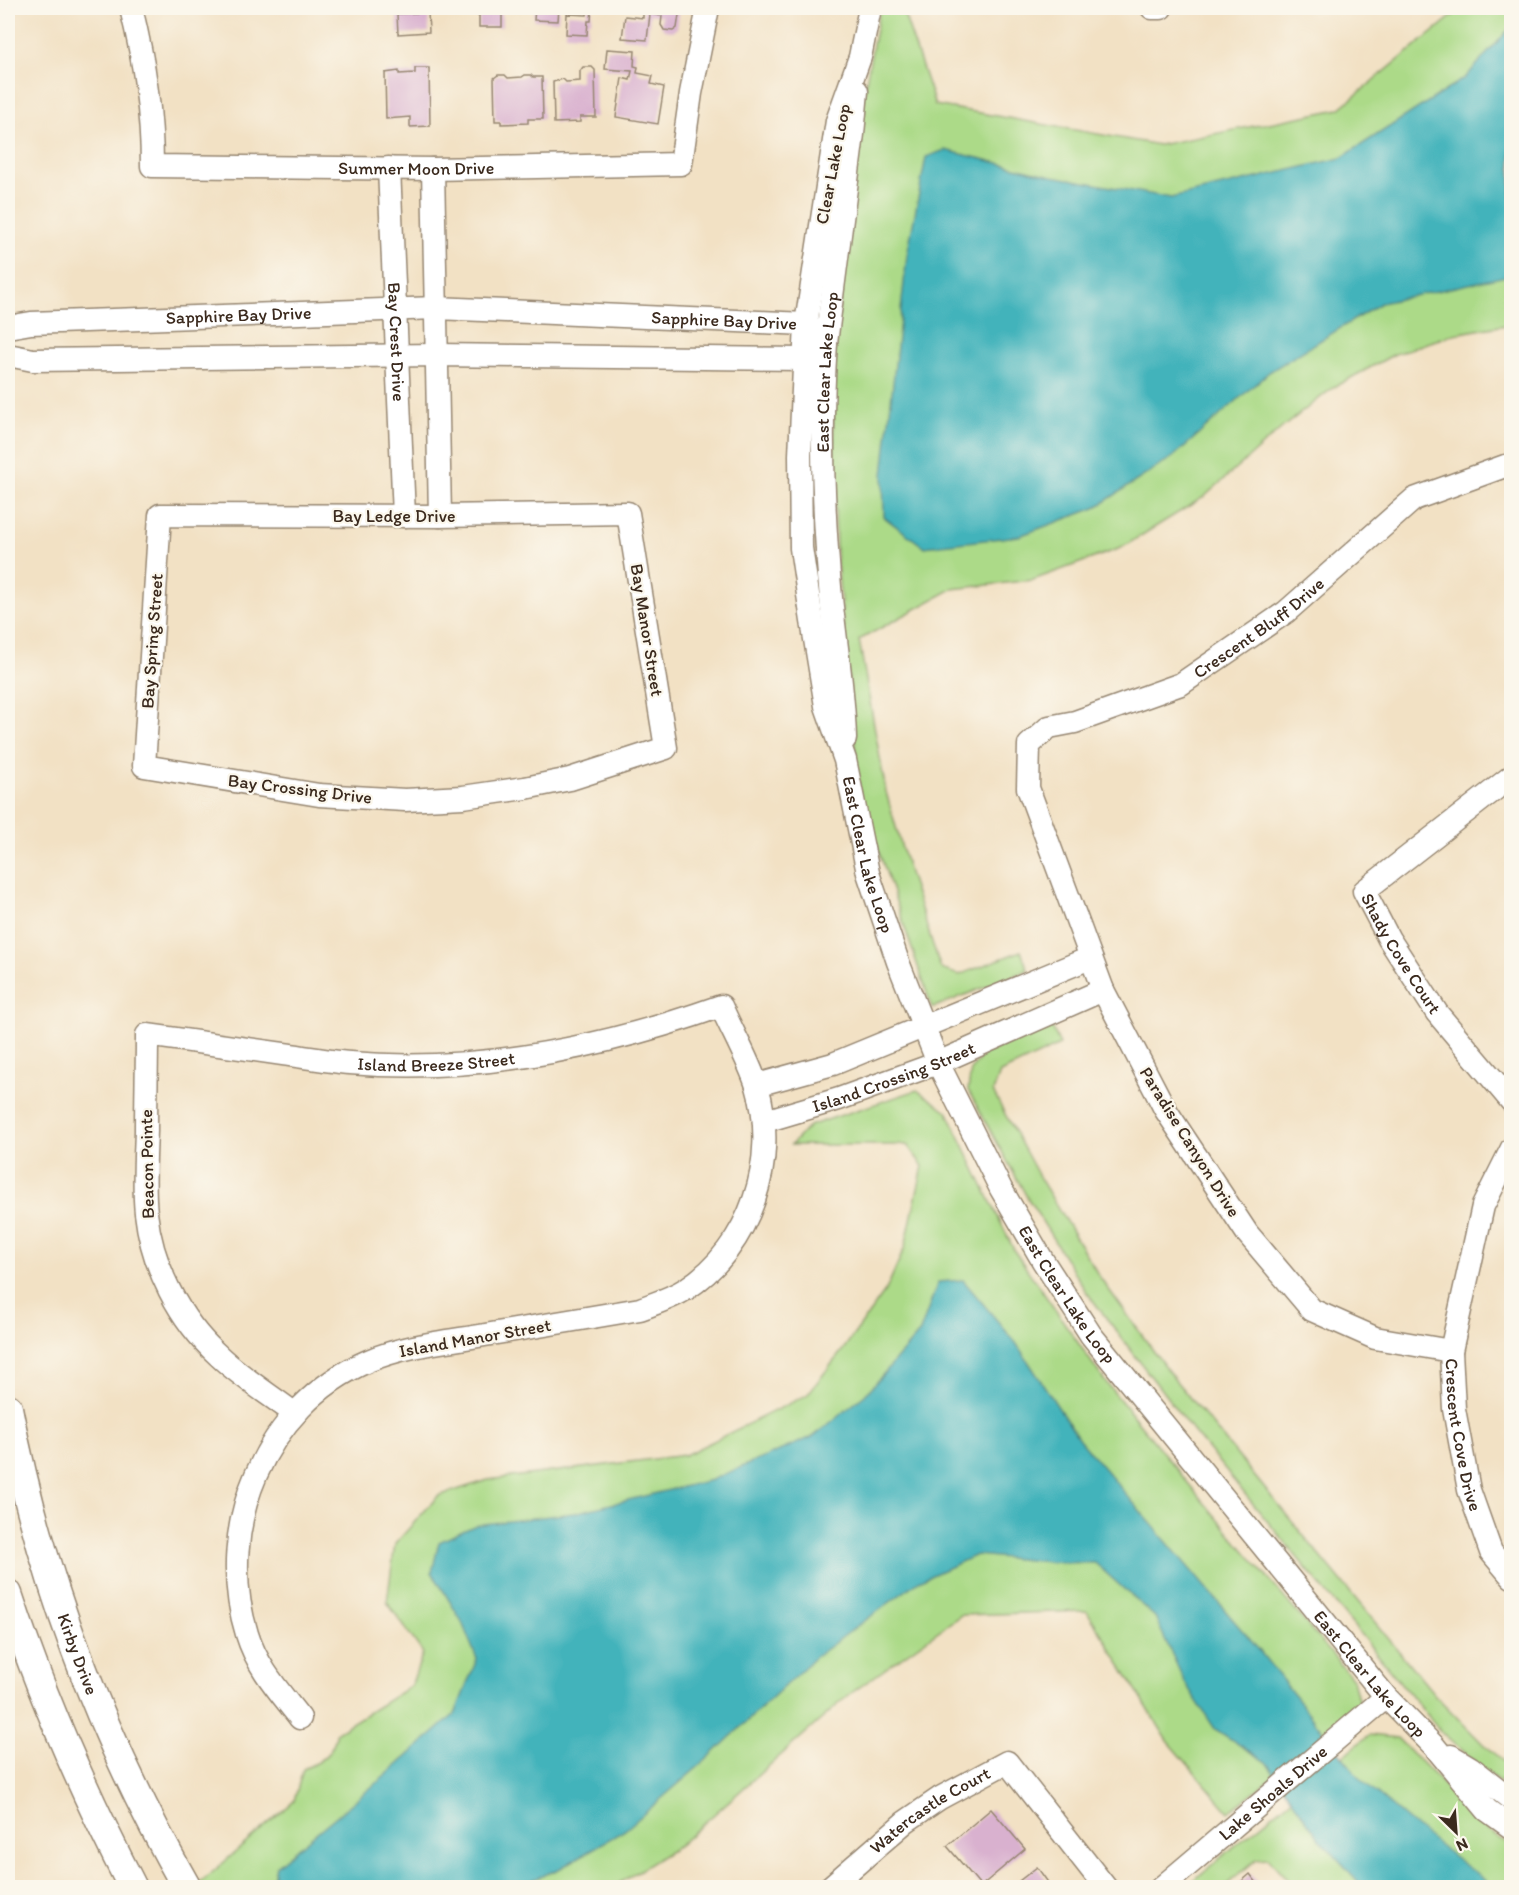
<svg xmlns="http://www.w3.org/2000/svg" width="1519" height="1895" viewBox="0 0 1519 1895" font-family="Itim,sans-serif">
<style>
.green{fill:#acda88;stroke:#748253;stroke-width:1.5}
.water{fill:#43b3bb;stroke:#3f6e6c;stroke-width:1.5}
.building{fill:#d9b1cf}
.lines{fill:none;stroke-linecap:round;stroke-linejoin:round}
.minor-casing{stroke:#968671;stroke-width:25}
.major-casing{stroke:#968671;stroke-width:31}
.minor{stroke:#fff;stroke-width:22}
.major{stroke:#fff;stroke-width:28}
.labels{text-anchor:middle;stroke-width:4.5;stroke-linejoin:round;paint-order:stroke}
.street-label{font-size:18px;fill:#3b2a1e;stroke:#fbf7ec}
</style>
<rect width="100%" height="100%" fill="#fbf7ec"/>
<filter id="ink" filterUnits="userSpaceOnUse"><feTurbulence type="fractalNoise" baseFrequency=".0167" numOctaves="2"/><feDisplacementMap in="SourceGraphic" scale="12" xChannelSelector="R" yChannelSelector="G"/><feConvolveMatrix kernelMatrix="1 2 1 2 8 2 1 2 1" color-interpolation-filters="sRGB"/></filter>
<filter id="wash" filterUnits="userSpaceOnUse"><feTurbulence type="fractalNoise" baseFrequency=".008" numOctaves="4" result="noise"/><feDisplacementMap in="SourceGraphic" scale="24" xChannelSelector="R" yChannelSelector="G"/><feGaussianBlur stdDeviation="1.35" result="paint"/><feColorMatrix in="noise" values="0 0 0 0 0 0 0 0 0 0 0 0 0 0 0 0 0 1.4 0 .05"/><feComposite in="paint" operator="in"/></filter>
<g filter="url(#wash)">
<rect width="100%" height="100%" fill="#f2e1c4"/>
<g class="green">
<polygon points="880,8 902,8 935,105 1159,145 1339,109 1462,8 1511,8 1511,324 1454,334 1395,354 1334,387 1283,427 1204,497 1121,548 1033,580 952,589 859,640 886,792 909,873 941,969 959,975 1021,951 1028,970 932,1008 860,795 836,553 832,369 864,92"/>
<polygon points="1051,1024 1060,1045 1000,1073 993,1092 1041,1180 1099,1276 1171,1375 1435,1695 1483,1744 1511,1768 1511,1792 1441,1732 1188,1425 1085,1290 1027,1197 968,1090 971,1070 983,1054"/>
<path d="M917,1090l30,21 68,141 89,128 97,119 152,180 7,28 -131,105 -61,-71 -81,-130 -126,4 -111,79 -173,153 -64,40 -411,1 -3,-4 95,-83 9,-32c20,-8 30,-16 34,-37l74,-46 12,-33 -36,-51 8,-58 43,-48 50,-16 197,-25 122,-60 35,-44 44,-61 19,-43 18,-81 -16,-21h-116l18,-19z"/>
<polygon points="1369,1735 1397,1738 1488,1830 1511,1846 1511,1887 1294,1887 1268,1858 1257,1859 1224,1887 1184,1888"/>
</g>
<g class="water">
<polygon points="1511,27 1511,275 1381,303 1269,372 1173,457 1095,508 1019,536 924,547 884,517 883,475 907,255 926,157 945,150 1052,176 1171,198 1341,158 1465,78"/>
<polygon points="963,1280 1016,1343 1079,1439 1258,1649 1361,1780 1423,1833 1494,1887 1363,1887 1319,1838 1266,1762 1215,1729 1185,1683 1155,1617 1095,1563 1049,1562 976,1555 919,1581 814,1658 705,1761 625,1830 559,1869 515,1887 271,1888 276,1866 385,1776 455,1714 477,1659 461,1620 432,1572 439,1542 476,1525 574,1513 711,1480 812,1437 865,1395 920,1332 938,1282"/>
</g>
<g id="blocks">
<g class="building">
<polygon points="416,8 422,8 422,12 428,12 429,32 398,34 397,14 417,13"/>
<polygon points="461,8 502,8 502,27 479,27 479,15 461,15"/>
<polygon points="535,8 559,8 558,21 534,20"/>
<polygon points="588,8 592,8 591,21 588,21 587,35 566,34 567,14 587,15"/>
<polygon points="643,8 680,8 677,28 673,31 664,30 661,25 662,16 650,14 647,40 622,38 625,16 643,18"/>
<polygon points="607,49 635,51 634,66 638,67 637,73 653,76 651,84 664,87 658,124 616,117 622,78 630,80 632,71 605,69"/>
<polygon points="583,67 592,67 595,70 596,117 580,117 580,122 554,123 553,82 563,79 566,82 580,81 580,71"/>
<polygon points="415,68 429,68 430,126 410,127 410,117 386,119 385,73 399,71 399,74 415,73"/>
<polygon points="498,75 505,75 508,78 522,77 525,75 531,75 533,77 542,77 543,119 528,119 528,123 501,124 501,121 495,121 494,78"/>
<polygon points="991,1809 1025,1849 981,1886 947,1846"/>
<polygon points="1037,1867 1052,1888 1010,1888"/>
<polygon points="1250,1874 1261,1888 1234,1888"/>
</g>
</g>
</g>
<g filter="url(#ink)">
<use href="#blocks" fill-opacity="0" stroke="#968671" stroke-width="1.5"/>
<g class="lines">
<g class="minor-casing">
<g id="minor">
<path id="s1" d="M131,8c13,52 21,104 21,158l281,3 248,-5 10,-71 17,-85"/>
<path id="s2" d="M870,8l-10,49 -23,64 -31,203 -6,131 1,93 11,73 14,85 19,54 23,113 30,89 40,101 63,126 42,72 48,74 295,362 48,49 53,64 25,18"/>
<polyline points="1152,8 1161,8"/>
<path id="s3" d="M389,168l15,348"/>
<polyline points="433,169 440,516"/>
<path id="s4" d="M8,327l23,-4 405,-15 370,16 20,19 -22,16 -368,-4 -403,5 -25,-5"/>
<polygon points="628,513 666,748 570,779 525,788 463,797 405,800 319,795 144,766 160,515 440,516"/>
<path id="s5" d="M845,739c-1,-47 -9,-94 -14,-141 -8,-84 -11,-171 -5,-255l27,-209 4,-43"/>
<path id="s6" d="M1512,776l-148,115 25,48 48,74 75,89"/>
<polyline points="757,1085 833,1064 1090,958"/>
<path id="s7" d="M765,1121l74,-22 99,-36 165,-73"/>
<path id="s8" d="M1512,1148l-29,58 -32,145 3,58 15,81 22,62 21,25"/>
<path id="s9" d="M1451,1351l-76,-13 -63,-28 -65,-77 -82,-124 -62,-119 -75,-202 1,-43 20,-18 26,-5 106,-38 105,-72 128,-113 91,-33 7,-1"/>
<path id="s10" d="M295,1414c-25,-19 -54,-37 -76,-58 -40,-36 -67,-90 -73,-143 -3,-27 -1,-55 0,-82 0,-32 1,-64 1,-96 45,6 90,13 136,19 22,3 45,7 67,9 126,11 253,-15 371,-57 11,25 28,55 36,80 22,74 -6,161 -71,203 -14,9 -30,14 -46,20 -54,9 -108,18 -161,27 -37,6 -76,10 -111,25 -104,45 -154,167 -121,273 10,33 32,57 53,84"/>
<polyline points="1451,1756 1471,1768 1512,1800"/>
<path id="s11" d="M829,1888l76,-66 35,-24 67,-36 99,126"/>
<path id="s12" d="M1161,1888l225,-191"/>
</g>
</g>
<g class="major-casing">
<g id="major">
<path id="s13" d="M8,1408c32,168 94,331 179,480"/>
<path d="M8,1594c34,104 75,197 125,294"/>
</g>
</g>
<use href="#minor" class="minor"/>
<use href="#major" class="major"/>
</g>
</g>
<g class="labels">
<g class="street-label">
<text transform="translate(833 164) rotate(-79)" y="6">Clear Lake Loop</text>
<text dy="6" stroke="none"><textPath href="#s1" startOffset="424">Summer Moon Drive</textPath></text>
<text dy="6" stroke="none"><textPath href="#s4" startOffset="231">Sapphire Bay Drive</textPath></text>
<text dy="6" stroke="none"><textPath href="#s4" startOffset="717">Sapphire Bay Drive</textPath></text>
<text dy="6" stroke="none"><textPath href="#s3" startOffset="174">Bay Crest Drive</textPath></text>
<text dy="6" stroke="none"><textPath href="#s5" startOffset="368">East Clear Lake Loop</textPath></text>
<text x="394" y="522">Bay Ledge Drive</text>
<text dy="6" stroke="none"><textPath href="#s9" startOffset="1050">Crescent Bluff Drive</textPath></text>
<text transform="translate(647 630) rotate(81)" y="6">Bay Manor Street</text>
<text transform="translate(152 641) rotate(-86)" y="6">Bay Spring Street</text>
<text transform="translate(300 789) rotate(7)" y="6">Bay Crossing Drive</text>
<text dy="6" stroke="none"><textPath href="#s2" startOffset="862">East Clear Lake Loop</textPath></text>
<text dy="6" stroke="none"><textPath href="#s6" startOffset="260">Shady Cove Court</textPath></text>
<text dy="6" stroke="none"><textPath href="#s10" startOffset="729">Island Breeze Street</textPath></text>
<text dy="6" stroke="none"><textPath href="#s7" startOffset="136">Island Crossing Street</textPath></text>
<text transform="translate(1190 1142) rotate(58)" y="6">Paradise Canyon Drive</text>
<text transform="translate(147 1164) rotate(-91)" y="6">Beacon Pointe</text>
<text dy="6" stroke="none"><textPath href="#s2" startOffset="1348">East Clear Lake Loop</textPath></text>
<text transform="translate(475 1338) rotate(-10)" y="6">Island Manor Street</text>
<text dy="6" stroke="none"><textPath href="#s8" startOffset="298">Crescent Cove Drive</textPath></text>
<text dy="6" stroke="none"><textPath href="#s13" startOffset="256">Kirby Drive</textPath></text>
<text dy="6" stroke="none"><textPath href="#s2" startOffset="1834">East Clear Lake Loop</textPath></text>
<text dy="6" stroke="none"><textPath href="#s12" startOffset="147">Lake Shoals Drive</textPath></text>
<text dy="6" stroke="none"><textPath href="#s11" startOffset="128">Watercastle Court</textPath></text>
</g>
</g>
<rect width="1519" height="1895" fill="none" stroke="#fbf7ec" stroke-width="30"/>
<g transform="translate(1456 1832) rotate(155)" stroke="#fbf7ec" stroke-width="4.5" paint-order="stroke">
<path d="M0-4.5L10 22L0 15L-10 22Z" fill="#3b2a1e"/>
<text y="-9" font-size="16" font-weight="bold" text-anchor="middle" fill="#3b2a1e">N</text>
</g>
</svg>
